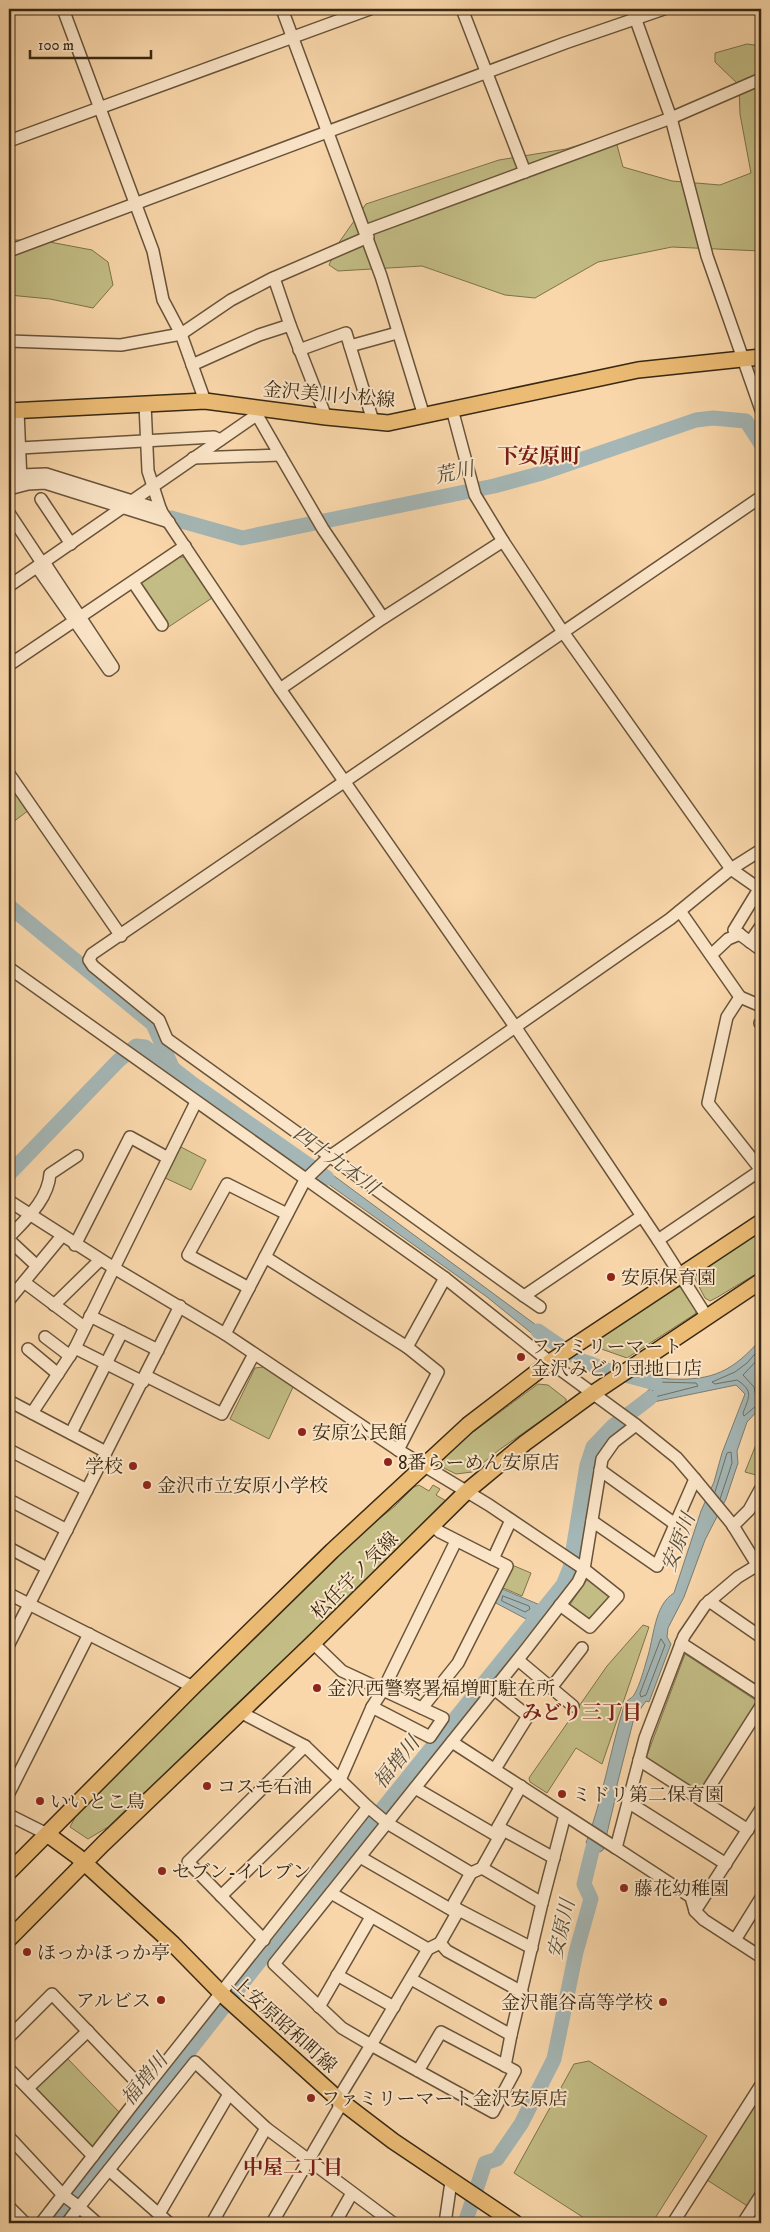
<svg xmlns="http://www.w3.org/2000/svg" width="770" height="2232" viewBox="0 0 770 2232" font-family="'IM FELL DW Pica','Noto Serif JP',serif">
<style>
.green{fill:#c3bd85;stroke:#7e734c}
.water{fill:#a4b6b5;stroke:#797e75}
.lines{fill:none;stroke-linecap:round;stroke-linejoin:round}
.shore{stroke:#6e7064;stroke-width:1}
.river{stroke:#a4b6b5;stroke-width:15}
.minor-casing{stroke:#68543a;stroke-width:14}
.major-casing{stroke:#382914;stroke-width:18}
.minor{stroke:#fbe5c8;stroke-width:11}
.major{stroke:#ecbc75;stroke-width:15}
.poi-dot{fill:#8f2418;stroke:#fbe5c8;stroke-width:2}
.labels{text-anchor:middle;stroke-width:4;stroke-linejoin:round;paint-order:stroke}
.street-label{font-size:19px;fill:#382914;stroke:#fbe5c8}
.poi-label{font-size:19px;fill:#382914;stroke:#fbe5c8;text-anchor:start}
.water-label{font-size:20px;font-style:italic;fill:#534c3c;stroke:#fbe5c8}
.neighbourhood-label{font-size:20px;font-weight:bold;fill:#7a1f14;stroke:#fbe5c8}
.quarter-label{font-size:21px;font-weight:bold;fill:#7a1f14;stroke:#fbe5c8}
</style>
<rect width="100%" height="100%" fill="#f9d7aa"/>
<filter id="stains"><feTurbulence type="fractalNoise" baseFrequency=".004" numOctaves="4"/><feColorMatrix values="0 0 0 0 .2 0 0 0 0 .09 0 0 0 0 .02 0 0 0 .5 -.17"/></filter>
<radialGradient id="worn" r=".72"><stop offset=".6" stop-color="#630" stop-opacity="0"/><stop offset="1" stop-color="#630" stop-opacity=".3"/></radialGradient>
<g class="green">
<polygon points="747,44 761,46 761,251 672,247 598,262 535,298 505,295 422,266 338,271 329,265 340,241 366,204 499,160 566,149 614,134 623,167 672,181 720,185 751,173 740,114 739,85 715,62 715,53"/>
<polygon points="9,240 39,240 92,250 108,262 113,285 93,308 50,299 9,295"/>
<polygon points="178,557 185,557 212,598 167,628 137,584"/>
<polygon points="9,780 29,810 9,825"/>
<polygon points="179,1146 206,1160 191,1190 163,1177"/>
<polygon points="761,1229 761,1271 716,1298 710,1301 705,1298 692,1273"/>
<polygon points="674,1287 681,1287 697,1310 695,1314 627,1358 590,1345"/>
<polygon points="263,1367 293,1387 269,1439 230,1419 255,1368"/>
<polygon points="538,1384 548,1385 566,1399 566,1403 499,1450 472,1472 456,1474 444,1468 441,1458 458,1443"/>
<polygon points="761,1432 761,1473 760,1476 745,1472"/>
<polygon points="419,1485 429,1491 433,1485 440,1489 436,1495 448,1502 198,1741 168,1774 141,1795 108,1827 88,1839 70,1827 80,1808 361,1533 394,1507 414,1487"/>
<polygon points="512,1565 531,1573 522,1596 501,1587"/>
<polygon points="588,1578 609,1593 609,1599 591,1619 587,1620 569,1606"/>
<polygon points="643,1625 649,1627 602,1764 576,1748 547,1793 530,1782 529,1778 607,1666"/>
<polygon points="685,1654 760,1703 702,1792 697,1792 646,1758"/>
<polygon points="66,2057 120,2113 96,2147 90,2147 37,2092 36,2086"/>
<polygon points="589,2061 707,2136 652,2223 592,2223 514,2173 574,2064"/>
<polygon points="760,2105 761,2188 749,2207 707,2180 753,2108"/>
</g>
<g class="water">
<polygon points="326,1170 559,1342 545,1344 487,1297 317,1176"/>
<path d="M761,1339v68l-14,15 -10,29 1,12 -12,36 -21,41 -21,57 -16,31 -1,9 4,7 -22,58 -3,-1 -12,17 -17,67v6l-14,59 -3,2 -14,-9c17,-45 24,-92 38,-137 2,-6 7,-7 10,-11 6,-10 10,-26 13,-36 7,-21 7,-54 27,-66l27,-82 13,-29 8,-29 23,-59 -9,-9 -97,20 -2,5 -8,-4 21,-17 -2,-5 -12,-1 -1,-6c12,-2 23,1 35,2 43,2 63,-8 91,-40z"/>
<polygon points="575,1352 610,1367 608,1373 571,1359"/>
<polygon points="500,1588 540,1605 528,1620 494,1602"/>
</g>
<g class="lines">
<g class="shore">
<path d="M761,1347l-14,16 -12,9 -23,10 3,2 22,-4c17,11 12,17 6,33l1,3 13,-11 4,-1"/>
<polyline points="761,1356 743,1375 754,1387 756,1397 761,1398"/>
<polygon points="656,1382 696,1383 698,1386 655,1397 652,1394"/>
<polyline points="715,1492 727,1453 731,1452 732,1463 720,1499"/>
<polygon points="503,1596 529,1606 530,1609 525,1612 502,1601"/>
<polygon points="661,1639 665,1645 646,1695 641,1697 640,1694"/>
</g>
<g class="river">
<polyline points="171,518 242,538 494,486 542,473 696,420 713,418 746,421 761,444"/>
<polyline points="9,906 153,1024 172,1067"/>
<polyline points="9,1174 118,1061 136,1046 145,1047 194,1085 327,1178"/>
<polyline points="538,1331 580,1360 607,1370 655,1383"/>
<polyline points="54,2223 259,1962 563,1585 570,1568 587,1465 593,1447 613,1426 650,1398"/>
<polyline points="465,2223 485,2163 497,2159 521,2124 554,2059 576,1952 591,1899 584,1884 593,1847 600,1828"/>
</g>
<g class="minor-casing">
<g id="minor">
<polyline points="63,9 153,251 163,300 181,334 205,401"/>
<polyline points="282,9 381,276 424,416"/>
<polyline points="462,9 525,172"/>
<polyline points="632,9 671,118 707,256 761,410"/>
<polyline points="9,141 370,9"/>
<polyline points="365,231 671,118 761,79"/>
<polyline points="9,251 565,43 664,9"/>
<polyline points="274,278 290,325"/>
<polyline points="9,341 121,345 181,334 231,300 271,279 368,237"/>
<polyline points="350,346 397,333"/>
<polyline points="299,350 346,333 373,421"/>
<polyline points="192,365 259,335 290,325 326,417"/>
<polyline points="145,404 148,471 161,511 280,689 516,1028 658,1240"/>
<polyline points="452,409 475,495 503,541"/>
<polyline points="18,411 21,481"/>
<polyline points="20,448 214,437 220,440"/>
<polyline points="280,455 323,529 383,618"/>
<polyline points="193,458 280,455 257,415"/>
<polyline points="9,479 21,475 46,474 161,510"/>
<polyline points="9,489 28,484 45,483 169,522"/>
<polyline points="41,499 71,544"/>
<polyline points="9,513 42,563"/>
<polyline points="37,567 109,670 113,667 44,562"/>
<polyline points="133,582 162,625"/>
<polyline points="9,586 265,409"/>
<polyline points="9,665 185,546"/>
<polyline points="280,689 383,618 503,541 563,632 731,869 761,890"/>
<polyline points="9,774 121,936"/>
<polyline points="759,889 734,930 761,950"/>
<polyline points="680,911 740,997 727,1017 708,1103 761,1170"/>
<polyline points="750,942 761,926"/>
<polyline points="711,955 728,939 740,934"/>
<polyline points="9,968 445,1278 550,1362 636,1425 677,1458 695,1479 732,1524 761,1571"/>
<polyline points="740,997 761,1006"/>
<polyline points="760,1023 761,1022"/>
<polyline points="9,1201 114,1268 196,1102"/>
<polyline points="642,1216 524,1296 167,1039 159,1020 93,966 89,960 92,954 761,497"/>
<path d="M9,1237c17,-18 39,-37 41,-63l27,-18"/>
<polyline points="9,1240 37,1266"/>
<polyline points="75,1245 130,1137 168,1158"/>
<polyline points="265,1257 407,1347"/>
<polyline points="24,1282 84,1327"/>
<polyline points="249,1288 188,1255 227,1184 287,1214"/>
<polyline points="524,1296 540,1307"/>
<polyline points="9,1300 61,1237"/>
<polyline points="54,1305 100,1260"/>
<polyline points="90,1316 158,1350"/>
<polyline points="707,1317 658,1240 761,1170"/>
<polyline points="45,1337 70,1356"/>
<polyline points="75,1348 143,1382"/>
<polyline points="28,1349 58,1374"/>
<polyline points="146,1376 222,1414 254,1354"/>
<polyline points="9,1401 106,1452"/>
<polyline points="32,1413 75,1348 114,1268 225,1334"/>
<polyline points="71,1433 122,1332"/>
<polyline points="9,1450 87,1490"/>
<polyline points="398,1450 225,1334 305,1180 329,1157 670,919 731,869 761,850"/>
<polyline points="600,1470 675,1524"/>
<polyline points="9,1500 67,1530"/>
<polyline points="592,1521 657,1566 695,1479"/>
<polyline points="733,1526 749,1510 761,1488"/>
<polyline points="9,1548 47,1568"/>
<polyline points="493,1559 511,1520"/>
<polyline points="761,1563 738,1577 705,1605 684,1636 645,1738 616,1848 691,1897 695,1911 704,1920 761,1957"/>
<polyline points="9,1594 193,1687"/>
<polyline points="709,1601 761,1637"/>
<polyline points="560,1605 590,1627 618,1596 584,1569 602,1459 614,1442 636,1425"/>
<polyline points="313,1643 342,1671 443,1718 430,1737 372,1707"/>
<polyline points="681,1643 761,1695"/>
<polyline points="9,1644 180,1306"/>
<polyline points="518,1660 573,1706"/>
<polyline points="551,1688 582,1648"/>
<polyline points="494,1689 528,1716 495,1769"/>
<polyline points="422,1708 458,1663 507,1566 440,1532 432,1525"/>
<polyline points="452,1742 616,1848"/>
<polyline points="639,1760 748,1830"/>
<polyline points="415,1788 499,1837"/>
<polyline points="9,1793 89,1634"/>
<polyline points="701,1800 761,1706"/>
<polyline points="628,1802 726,1864"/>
<polyline points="368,1807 387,1823 471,1873"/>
<polyline points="9,1815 47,1834"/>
<polyline points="498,1827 554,1858"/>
<polyline points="360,1857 457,1913"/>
<polyline points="482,1868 542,1903"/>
<polyline points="331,1893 428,1949"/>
<polyline points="221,1896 340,1780 372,1707 383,1690 456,1541"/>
<polyline points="455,1908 532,1948"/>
<polyline points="695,1911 761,1809"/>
<polyline points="264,1940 188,1862 305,1746"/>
<polyline points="735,1940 761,1898"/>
<polyline points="440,1943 447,1951 522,1992"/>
<polyline points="337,1975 394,2007"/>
<polyline points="411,1979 511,2035 542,1903 565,1815"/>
<polyline points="319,2007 371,1917"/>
<polyline points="9,2037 52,1994 144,2090 41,2223"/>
<polyline points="505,2066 511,2035"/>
<polyline points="9,2069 93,2156"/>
<polyline points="418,2071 441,2032 515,2071 493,2112 371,2045 428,1949 440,1943 457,1913 454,1903 471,1873 482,1868 501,1834 498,1827 521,1786"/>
<polyline points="28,2088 88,2031"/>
<polyline points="144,2090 368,1807 305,1746 240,1712"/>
<polyline points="9,2137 63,2195 79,2207 67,2223"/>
<polyline points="109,2170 169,2223"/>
<polyline points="9,2207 25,2223"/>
<polyline points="159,2214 229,2094"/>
<polyline points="97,2223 79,2207 195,2062 266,2128 393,2223"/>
<polyline points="212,2223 266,2128"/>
<polyline points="272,2223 339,2108 338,2099 371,2045 342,2028 274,1964 527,1648 578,1582 584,1569 489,1505 398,1450 438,1372 407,1347 445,1278"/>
<polyline points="335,2223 352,2193"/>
<polyline points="445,2223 451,2182"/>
<polyline points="673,2223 761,2085"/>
<polyline points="743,2223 761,2195"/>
</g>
</g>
<g class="major-casing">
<g id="major">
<polyline points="9,411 205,401 326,417 388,423 638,370 761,357"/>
<polyline points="47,1834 77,1856 173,1944 224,1996 338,2099 393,2141 515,2223"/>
<polyline points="9,1872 193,1687 332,1551 468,1425 550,1362 761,1222"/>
<polyline points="9,1939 103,1844 313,1643 466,1492 525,1443 592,1394 761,1281"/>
</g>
</g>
<use href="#minor" class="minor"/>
<use href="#major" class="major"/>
</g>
<g class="poi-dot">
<circle cx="611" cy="1277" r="5"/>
<circle cx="521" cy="1357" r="5"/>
<circle cx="302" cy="1432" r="5"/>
<circle cx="388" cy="1462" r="5"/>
<circle cx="133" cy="1466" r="5"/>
<circle cx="147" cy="1485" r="5"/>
<circle cx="317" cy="1688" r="5"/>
<circle cx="207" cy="1786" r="5"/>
<circle cx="562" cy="1794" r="5"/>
<circle cx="40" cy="1801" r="5"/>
<circle cx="162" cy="1871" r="5"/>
<circle cx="624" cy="1888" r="5"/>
<circle cx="27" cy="1952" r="5"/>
<circle cx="161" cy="2000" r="5"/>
<circle cx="663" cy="2002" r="5"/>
<circle cx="311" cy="2098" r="5"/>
</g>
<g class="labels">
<g class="street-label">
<text transform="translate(329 394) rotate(5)" y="7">金沢美川小松線</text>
<text transform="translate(354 1575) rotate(-45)" y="7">松任宇ノ気線</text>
<text transform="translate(285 2024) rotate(42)" y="7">上安原昭和町線</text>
</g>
<g class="poi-label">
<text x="621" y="1284">安原保育園</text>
<text x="531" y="1353">ファミリーマート<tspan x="531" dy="22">金沢みどり団地口店</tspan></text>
<text x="312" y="1439">安原公民館</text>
<text x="398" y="1469">8番らーめん安原店</text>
<text x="123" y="1473" text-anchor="end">学校</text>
<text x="157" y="1492">金沢市立安原小学校</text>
<text x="327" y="1695">金沢西警察署福増町駐在所</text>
<text x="217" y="1793">コスモ石油</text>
<text x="572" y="1801">ミドリ第二保育園</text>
<text x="50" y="1808">いいとこ鳥</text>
<text x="172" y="1878">セブン-イレブン</text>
<text x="634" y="1895">藤花幼稚園</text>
<text x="37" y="1959">ほっかほっか亭</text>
<text x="151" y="2007" text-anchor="end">アルビス</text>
<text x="653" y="2009" text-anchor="end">金沢龍谷高等学校</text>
<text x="321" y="2105">ファミリーマート金沢安原店</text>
</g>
<g class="water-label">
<text transform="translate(454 472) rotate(-12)" y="7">荒川</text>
<text transform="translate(336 1160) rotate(36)" y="7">四十九本川</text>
<text transform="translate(678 1542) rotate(-69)" y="7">安原川</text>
<text transform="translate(396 1762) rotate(-51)" y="7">福増川</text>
<text transform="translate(561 1929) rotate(-77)" y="7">安原川</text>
<text transform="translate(144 2079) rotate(-51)" y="7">福増川</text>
</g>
<g class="neighbourhood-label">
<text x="582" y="1719">みどり三丁目</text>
<text x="293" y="2174">中屋二丁目</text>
</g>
<g class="quarter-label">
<text x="539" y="463">下安原町</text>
</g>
</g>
<rect width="770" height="2232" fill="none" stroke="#f9d7aa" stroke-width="30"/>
<rect x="10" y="10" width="750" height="2212" fill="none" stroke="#382914" stroke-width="2.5"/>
<rect x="15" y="15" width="740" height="2202" fill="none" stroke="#382914"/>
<path d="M30 50v8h121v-8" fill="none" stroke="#382914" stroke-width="2.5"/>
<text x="38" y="50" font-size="15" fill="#382914" stroke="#fbe5c8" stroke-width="4" paint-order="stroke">100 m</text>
<rect width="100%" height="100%" filter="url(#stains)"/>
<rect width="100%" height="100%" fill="url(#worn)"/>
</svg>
